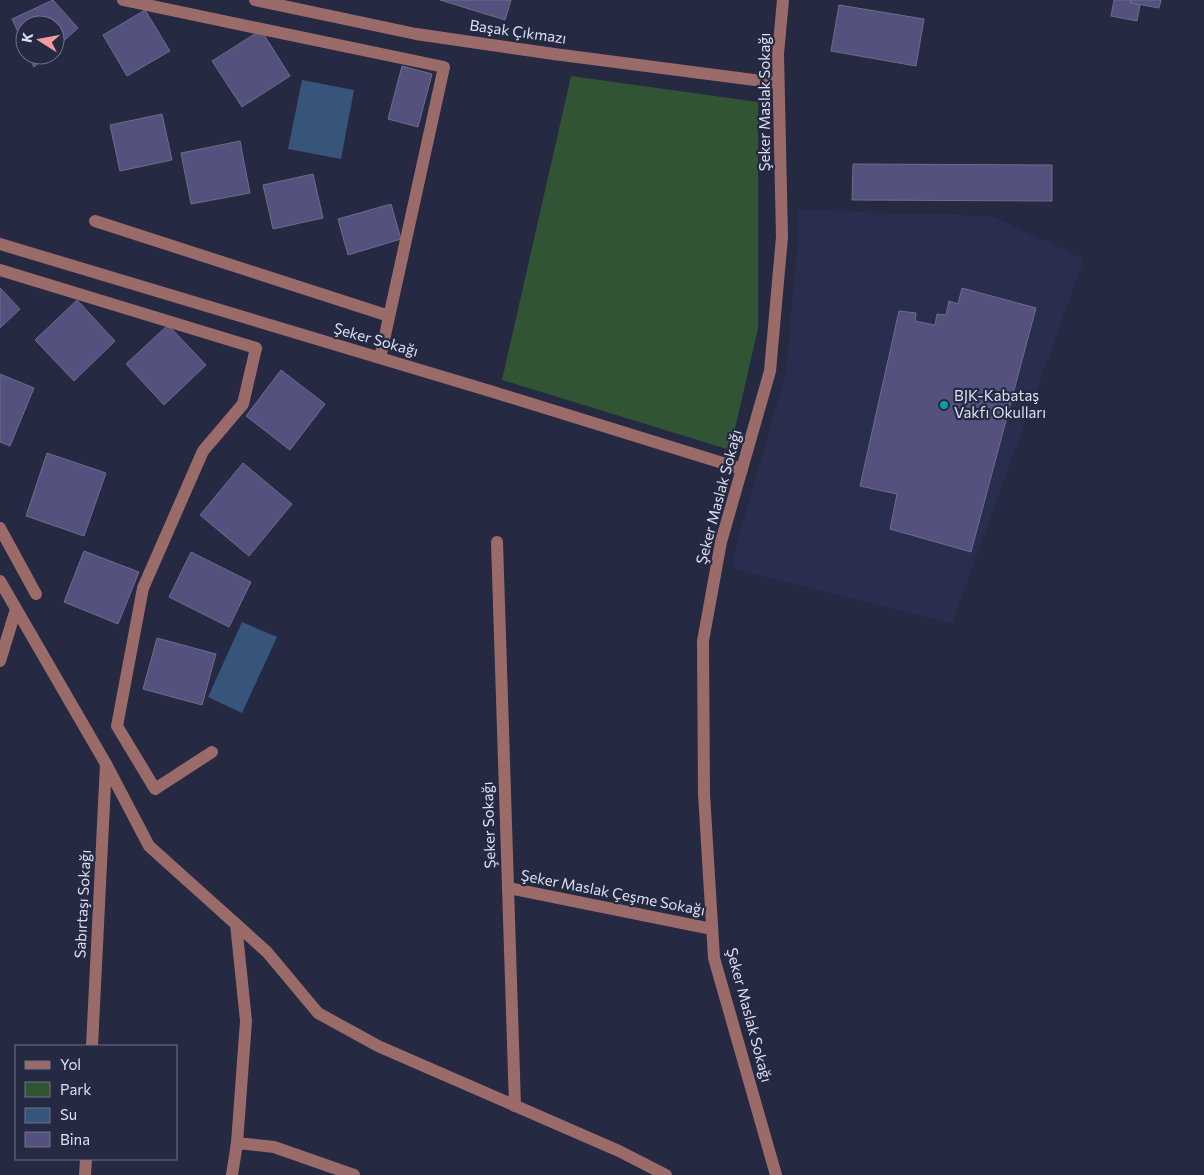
<svg xmlns="http://www.w3.org/2000/svg" width="1204" height="1175" viewBox="0 0 1204 1175" font-family="Commissioner,sans-serif">
<style>
.built{fill:#2a2e4e}
.green{fill:#305434}
.water{fill:#37547b}
.building{fill:#55517f;stroke:#6d6c8a}
.lines{fill:none;stroke-linecap:round;stroke-linejoin:round}
.minor{stroke:#9a6b69;stroke-width:12}
.culture-dot{fill:#0f9aa8;stroke:#252942;stroke-width:2}
.labels{text-anchor:middle;stroke-width:4.5;stroke-linejoin:round;paint-order:stroke}
.street-label{font-size:15px;fill:#dde0f1;stroke:#252942}
.poi-label{font-size:15px;fill:#dde0f1;stroke:#252942;text-anchor:start}
</style>
<rect width="100%" height="100%" fill="#252942"/>
<polygon class="built" points="797,210 992,216 1084,259 952,624 733,569 737,543 786,372 798,238"/>
<polygon class="green" points="571,76 758,102 758,329 730,450 502,380"/>
<g class="water">
<polygon points="302,80 354,90 341,159 288,149"/>
<polygon points="242,622 277,637 242,713 208,697"/>
</g>
<g class="building">
<polygon points="53,0 78,28 55,49 55,25 25,25 25,48 12,19"/>
<polygon points="440,0 511,0 505,20"/>
<polygon points="1114,0 1131,0 1131,3 1140,5 1137,21 1111,16"/>
<polygon points="1131,0 1161,0 1159,8 1131,3"/>
<polygon points="839,5 924,19 916,66 831,51"/>
<polygon points="145,10 170,51 127,76 103,35"/>
<polygon points="261,30 290,76 242,107 212,61"/>
<polygon points="28,55 48,55 34,67"/>
<polygon points="402,66 432,74 418,127 388,119"/>
<polygon points="162,114 172,160 120,171 110,125"/>
<polygon points="240,141 250,193 191,204 181,153"/>
<polygon points="853,164 1052,165 1052,201 852,200"/>
<polygon points="313,174 323,218 273,229 263,185"/>
<polygon points="391,204 401,239 348,255 338,219"/>
<polygon points="0,288 20,309 0,328"/>
<polygon points="962,288 1036,308 971,552 890,529 897,494 860,486 899,311 916,313 915,321 935,325 937,314 946,315 949,301 958,304"/>
<polygon points="77,300 115,341 74,381 35,340"/>
<polygon points="168,325 206,365 164,405 126,364"/>
<polygon points="281,370 325,404 290,450 246,416"/>
<polygon points="0,374 34,388 10,446 0,442"/>
<polygon points="47,453 106,473 84,536 26,516"/>
<polygon points="243,463 292,504 249,556 200,515"/>
<polygon points="84,551 139,572 118,624 64,602"/>
<polygon points="191,552 251,582 229,627 169,597"/>
<polygon points="157,638 216,654 202,705 143,689"/>
</g>
<g class="lines">
<g class="minor">
<polyline points="123,0 444,67 380,358"/>
<polyline points="255,0 416,34 554,54 778,83"/>
<polyline points="95,221 389,316"/>
<polyline points="0,244 490,391 742,469"/>
<polyline points="0,270 256,348 243,404 203,451 143,588 117,726 155,789 212,752"/>
<polyline points="0,528 36,594"/>
<polyline points="497,542 515,1106"/>
<polyline points="0,581 106,764 149,846 267,952 318,1013 378,1046 619,1151 666,1175"/>
<polyline points="0,661 16,609"/>
<polyline points="508,888 712,929"/>
<polyline points="236,924 246,1021 237,1143"/>
<polyline points="92,1046 106,764"/>
<polyline points="85,1175 86,1159"/>
<polyline points="232,1175 237,1143 274,1147 354,1175"/>
<polyline points="776,1175 714,958 704,794 703,641 721,542 770,371 782,237 778,54 783,0"/>
</g>
</g>
<circle class="culture-dot" cx="944" cy="405" r="5"/>
<g class="labels">
<g class="street-label">
<text transform="translate(518 32) rotate(8)" y="5">Başak Çıkmazı</text>
<text transform="translate(765 102) rotate(-90)" y="5">Şeker Maslak Sokağı</text>
<text transform="translate(376 340) rotate(16)" y="5">Şeker Sokağı</text>
<text transform="translate(719 497) rotate(-75)" y="5">Şeker Maslak Sokağı</text>
<text transform="translate(489 825) rotate(-92)" y="5">Şeker Sokağı</text>
<text transform="translate(613 893) rotate(11)" y="5">Şeker Maslak Çeşme Sokağı</text>
<text transform="translate(83 904) rotate(-87)" y="5">Sabırtaşı Sokağı</text>
<text transform="translate(749 1015) rotate(75)" y="5">Şeker Maslak Sokağı</text>
</g>
<g class="poi-label">
<text x="954" y="401">BJK-Kabataş<tspan x="954" dy="17">Vakfı Okulları</tspan></text>
</g>
</g>
<rect x="15" y="1045" width="162" height="115" fill="#252942" stroke="#6f7288"/>
<rect x="25" y="1061" width="25" height="8" fill="#9a6b69" stroke="#6f7288"/>
<text x="60" y="1070" font-size="15" fill="#dde0f1">Yol</text>
<rect x="25" y="1082" width="25" height="15" fill="#305434" stroke="#6f7288"/>
<text x="60" y="1095" font-size="15" fill="#dde0f1">Park</text>
<rect x="25" y="1108" width="25" height="15" fill="#37547b" stroke="#6f7288"/>
<text x="60" y="1120" font-size="15" fill="#dde0f1">Su</text>
<rect x="25" y="1132" width="25" height="15" fill="#55517f" stroke="#6f7288"/>
<text x="60" y="1145" font-size="15" fill="#dde0f1">Bina</text>
<g transform="translate(40 40) rotate(281)"><circle r="24" fill="#252942" stroke="#6f7288"/>
<path d="M0-4L9 19L0 12L-9 19Z" fill="#f59b9e"/>
<text y="-8" font-size="14" font-weight="bold" text-anchor="middle" fill="#dde0f1">K</text>
</g>
</svg>
